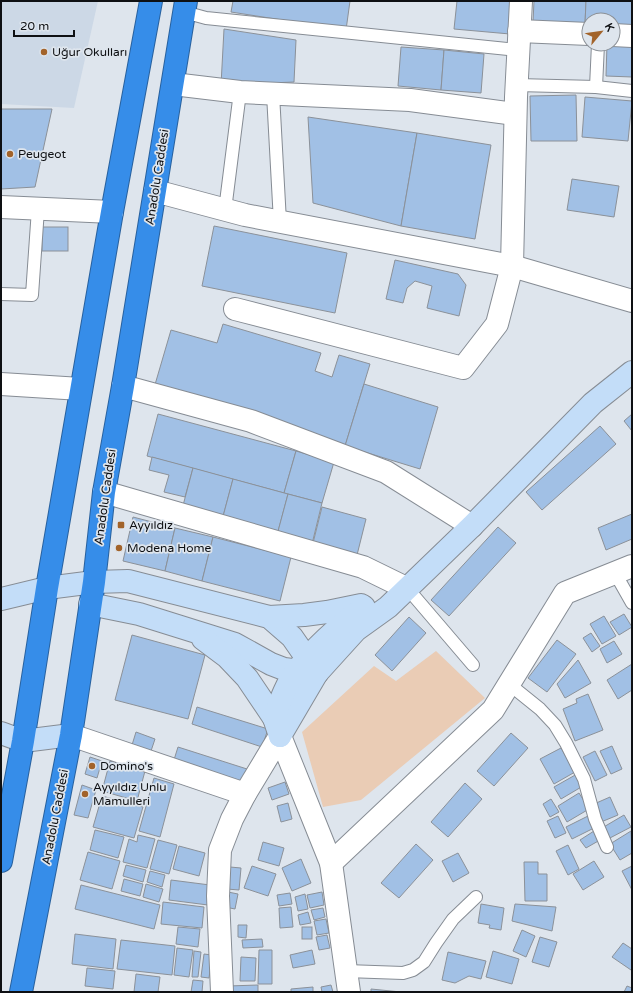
<svg xmlns="http://www.w3.org/2000/svg" width="633" height="993" viewBox="0 0 633 993" font-family="'Varela Round',sans-serif">
<style>
.built{fill:#ccd8e6}
.green{fill:#eaccb5}
.building{fill:#a1c0e5;stroke:#8b9199}
.lines{fill:none;stroke-linecap:round;stroke-linejoin:round}
.lane-casing{stroke:#868c94;stroke-width:14}
.street-casing{stroke:#868c94;stroke-width:24}
.secondary-casing{stroke:#868c94;stroke-width:24}
.highway-casing{stroke:#28619e;stroke-width:24}
.lane{stroke:#fff;stroke-width:12}
.street{stroke:#fff;stroke-width:22}
.secondary{stroke:#c3ddf8;stroke-width:22}
.highway{stroke:#368de9;stroke-width:22}
.poi-dot{fill:#a2632a;stroke:#dee5ed;stroke-width:1.5}
.labels{text-anchor:middle;stroke-width:3.5;stroke-linejoin:round;paint-order:stroke}
.poi-label{font-size:12px;fill:#0e1013;stroke:#dee5ed;text-anchor:start}
.street-label{font-size:12px;fill:#0e1013;stroke:#dee5ed}
</style>
<rect width="100%" height="100%" fill="#dee5ed"/>
<polygon class="built" points="1,1 98,1 74,108 1,104"/>
<polygon class="green" points="436,651 485,698 361,800 323,807 302,732 374,666 396,681"/>
<g class="building">
<polygon points="233,1 350,1 346,30 231,12"/>
<polygon points="457,1 513,1 510,34 454,29"/>
<polygon points="534,1 586,1 585,24 533,22"/>
<polygon points="586,1 632,1 632,27 613,26 613,20 589,20 589,25 585,24"/>
<polygon points="224,29 296,40 294,82 221,85"/>
<polygon points="632,42 632,77 606,76 607,44"/>
<polygon points="401,47 444,50 441,90 398,86"/>
<polygon points="444,50 484,54 481,93 441,90"/>
<polygon points="576,95 577,141 531,141 530,96"/>
<polygon points="585,97 632,101 628,141 582,137"/>
<polygon points="1,109 52,109 35,187 1,189"/>
<polygon points="308,117 417,133 401,226 313,203"/>
<polygon points="417,133 491,145 475,239 401,226"/>
<polygon points="572,179 619,186 614,217 567,210"/>
<polygon points="214,226 347,253 335,313 202,286"/>
<rect x="42" y="227" width="26" height="24"/>
<polygon points="395,260 458,274 466,285 459,316 427,308 432,286 415,281 407,288 403,303 386,299"/>
<polygon points="223,324 321,353 315,371 332,377 339,355 370,364 345,446 154,388 171,330 217,343"/>
<polygon points="364,384 438,407 420,469 345,446"/>
<polygon points="158,414 296,451 284,493 147,456"/>
<polygon points="632,414 632,431 624,421"/>
<polygon points="600,426 616,444 542,510 526,492"/>
<polygon points="296,451 334,462 322,503 284,493"/>
<polygon points="152,457 193,468 185,497 164,492 169,475 149,470"/>
<polygon points="193,468 233,479 221,524 181,513"/>
<polygon points="233,479 288,494 276,539 221,524"/>
<polygon points="288,494 322,503 312,544 277,535"/>
<polygon points="322,507 366,519 357,555 313,543"/>
<polygon points="632,514 632,539 606,550 598,528"/>
<polygon points="133,517 175,528 165,571 123,561"/>
<polygon points="498,527 516,543 449,616 431,600"/>
<polygon points="175,528 213,537 202,581 165,571"/>
<polygon points="213,537 291,557 280,601 202,581"/>
<polygon points="624,614 632,627 619,635 610,622"/>
<polygon points="604,616 616,636 602,644 590,624"/>
<polygon points="409,617 426,633 392,671 375,655"/>
<polygon points="591,633 600,646 592,652 583,638"/>
<polygon points="132,635 205,655 188,719 115,700"/>
<polygon points="557,640 576,654 547,692 528,678"/>
<polygon points="614,641 622,654 607,663 600,649"/>
<polygon points="578,660 591,683 565,698 557,684"/>
<polygon points="632,664 632,690 618,699 607,680"/>
<polygon points="588,694 603,730 575,741 563,709 577,703 576,699"/>
<polygon points="197,707 268,729 262,747 192,724"/>
<polygon points="136,732 155,739 151,751 132,745"/>
<polygon points="511,733 528,748 494,786 477,771"/>
<polygon points="612,746 622,769 611,774 600,751"/>
<polygon points="178,747 247,769 242,784 173,763"/>
<polygon points="561,748 575,772 554,784 540,759"/>
<polygon points="595,751 607,775 595,781 583,757"/>
<polygon points="90,757 102,761 97,778 85,774"/>
<polygon points="110,761 145,771 137,801 102,791"/>
<polygon points="577,774 583,786 561,799 554,787"/>
<polygon points="154,778 174,784 160,837 139,831"/>
<polygon points="285,782 289,794 272,800 268,788"/>
<polygon points="465,783 482,799 448,837 431,822"/>
<polygon points="82,785 96,790 88,818 74,815"/>
<polygon points="579,793 589,809 567,822 558,806"/>
<polygon points="102,796 143,807 134,838 93,827"/>
<polygon points="610,797 618,815 601,822 594,804"/>
<polygon points="551,799 559,812 550,817 543,804"/>
<polygon points="288,803 292,819 281,822 277,806"/>
<polygon points="624,815 631,827 608,839 602,828"/>
<polygon points="558,816 566,833 555,838 547,821"/>
<polygon points="588,816 594,828 572,839 566,827"/>
<polygon points="95,830 124,837 118,858 90,850"/>
<polygon points="594,831 600,840 586,848 580,840"/>
<polygon points="631,831 632,853 620,860 610,844"/>
<polygon points="138,835 155,839 147,868 123,862 129,839 137,842"/>
<polygon points="158,840 177,845 169,874 150,869"/>
<polygon points="263,842 284,848 279,866 258,860"/>
<polygon points="416,844 433,860 399,898 381,883"/>
<polygon points="568,845 579,869 568,875 556,851"/>
<polygon points="179,846 205,853 199,876 173,869"/>
<polygon points="88,852 120,861 112,889 80,880"/>
<polygon points="458,853 469,873 453,882 442,861"/>
<polygon points="301,859 311,883 292,891 282,868"/>
<polygon points="594,861 604,877 583,890 573,874"/>
<polygon points="524,862 538,862 538,874 547,874 547,901 525,901"/>
<polygon points="126,865 146,870 143,882 123,876"/>
<polygon points="252,866 276,874 268,896 244,888"/>
<polygon points="632,866 632,890 622,871"/>
<polygon points="230,867 241,868 239,890 227,889"/>
<polygon points="150,871 165,875 162,887 147,882"/>
<polygon points="124,879 143,884 140,896 121,891"/>
<polygon points="171,880 210,885 208,905 169,900"/>
<polygon points="146,884 163,889 159,902 143,897"/>
<polygon points="81,885 160,905 154,929 75,909"/>
<polygon points="228,892 238,894 235,909 225,907"/>
<polygon points="322,892 324,905 310,908 307,895"/>
<polygon points="290,893 292,904 279,906 277,895"/>
<polygon points="305,894 308,909 298,911 295,897"/>
<polygon points="163,902 204,907 202,928 161,924"/>
<polygon points="481,904 504,908 501,930 489,928 490,925 478,923"/>
<polygon points="515,904 556,907 552,931 512,921"/>
<polygon points="291,907 293,927 280,928 279,908"/>
<polygon points="323,908 325,917 314,920 311,910"/>
<polygon points="308,912 311,923 300,925 298,915"/>
<polygon points="326,919 329,933 317,935 314,921"/>
<polygon points="238,925 247,925 246,938 238,937"/>
<polygon points="178,927 200,929 198,947 176,944"/>
<rect x="302" y="927" width="10" height="12"/>
<polygon points="522,930 535,936 526,957 513,951"/>
<polygon points="75,934 116,939 113,969 72,964"/>
<polygon points="327,935 330,948 319,950 316,937"/>
<polygon points="540,937 557,942 549,967 532,962"/>
<polygon points="262,939 263,947 243,948 242,940"/>
<polygon points="121,940 175,946 172,975 117,969"/>
<polygon points="623,943 632,949 632,968 631,970 612,957"/>
<polygon points="177,948 193,950 189,977 174,975"/>
<polygon points="259,950 272,950 272,984 258,984"/>
<polygon points="312,950 315,964 293,968 290,955"/>
<polygon points="194,951 201,952 198,977 192,977"/>
<polygon points="493,951 519,959 512,984 486,977"/>
<polygon points="448,952 486,961 481,979 469,976 455,983 442,980"/>
<polygon points="204,954 212,955 209,978 201,977"/>
<polygon points="241,957 256,958 255,981 240,981"/>
<polygon points="87,968 115,971 113,989 85,986"/>
<polygon points="136,974 160,977 158,992 134,992"/>
<polygon points="193,980 203,981 202,992 191,992"/>
<polygon points="258,985 258,992 228,992 228,986"/>
<polygon points="331,985 333,992 322,992 321,987"/>
<polygon points="627,986 632,988 632,992 624,992"/>
<polygon points="313,987 313,992 291,992 291,989"/>
<polygon points="371,989 401,992 371,992"/>
</g>
<g class="lines">
<g class="lane-casing">
<g id="lane">
<polyline points="184,12 206,18 518,50"/>
<polyline points="517,85 596,87 632,91"/>
<polyline points="596,87 598,44"/>
<polyline points="273,94 280,222"/>
<polyline points="225,210 240,92"/>
<polyline points="1,294 32,295 38,209"/>
<polyline points="615,573 632,603"/>
<polyline points="408,589 473,665"/>
<polyline points="509,684 540,709 555,725 566,743 584,779 595,819 607,847"/>
<polyline points="346,971 403,973 413,970 424,962 436,943 453,919 476,897"/>
</g>
</g>
<g class="street-casing">
<g id="street">
<polyline points="519,31 589,34"/>
<polyline points="613,35 632,36"/>
<polyline points="173,84 240,92 410,100 515,114"/>
<polyline points="155,191 245,215 512,266 632,301"/>
<polyline points="1,207 112,212"/>
<polyline points="235,309 463,368 497,324 512,266 516,97 521,1"/>
<polyline points="1,384 81,389"/>
<polyline points="123,386 251,421 386,472 472,526"/>
<polyline points="104,492 363,567 408,589"/>
<polyline points="71,735 245,794"/>
<polyline points="280,736 331,863 349,992"/>
<polyline points="331,863 493,710 565,593 632,566"/>
<polyline points="222,992 218,896 220,850 232,819 245,794 280,736"/>
</g>
</g>
<g class="secondary-casing">
<g id="secondary">
<polyline points="1,599 47,588 94,582 128,581 269,617 292,637 317,673"/>
<polyline points="90,604 139,614 235,644 271,664 284,669 317,673"/>
<polyline points="269,617 304,615 327,612 361,605"/>
<polyline points="203,639 227,657 247,678 274,718"/>
<polyline points="1,733 23,741 71,735"/>
<polyline points="280,736 317,673 356,630 388,607 472,526 593,403 632,372"/>
<path d="M280,736l-6,-18c6,-16 12,-34 23,-48 19,-24 43,-45 67,-63"/>
</g>
</g>
<g class="highway-casing">
<g id="highway">
<polyline points="1,861 23,741 47,588 112,212 151,1"/>
<polyline points="21,992 71,735 94,582 104,492 123,386 186,1"/>
</g>
</g>
<use href="#lane" class="lane"/>
<use href="#street" class="street"/>
<use href="#secondary" class="secondary"/>
<use href="#highway" class="highway"/>
</g>
<g class="poi-dot">
<circle cx="44" cy="52" r="4"/>
<circle cx="10" cy="154" r="4"/>
<rect x="117" y="521" width="8" height="8" rx="2"/>
<circle cx="119" cy="548" r="4"/>
<circle cx="92" cy="766" r="4"/>
<circle cx="85" cy="794" r="4"/>
</g>
<g class="labels">
<g class="poi-label">
<text x="52" y="56">Uğur Okulları</text>
<text x="18" y="158">Peugeot</text>
<text x="129" y="529">Ayyıldız</text>
<text x="127" y="552">Modena Home</text>
<text x="100" y="770">Domino's</text>
<text x="93" y="791">Ayyıldız Unlu<tspan x="93" dy="14">Mamulleri</tspan></text>
</g>
<g class="street-label">
<text transform="translate(157 177) rotate(-81)" y="4">Anadolu Caddesi</text>
<text transform="translate(105 497) rotate(-82)" y="4">Anadolu Caddesi</text>
<text transform="translate(55 817) rotate(-79)" y="4">Anadolu Caddesi</text>
</g>
</g>
<rect width="633" height="993" fill="none" stroke="#0e1013" stroke-width="4"/>
<g transform="translate(601 32) rotate(61)"><circle r="19" fill="#dee5ed" stroke="#8b9096"/>
<path d="M0-3L7 15L0 10L-7 15Z" fill="#a2632a"/>
<text y="-6" font-size="11" font-weight="bold" text-anchor="middle" fill="#0e1013">K</text>
</g>
<path d="M14 30v6h60v-6" fill="none" stroke="#0e1013" stroke-width="2"/>
<text x="20" y="30" font-size="12" fill="#0e1013" stroke="#dee5ed" stroke-width="3" paint-order="stroke">20 m</text>
</svg>
